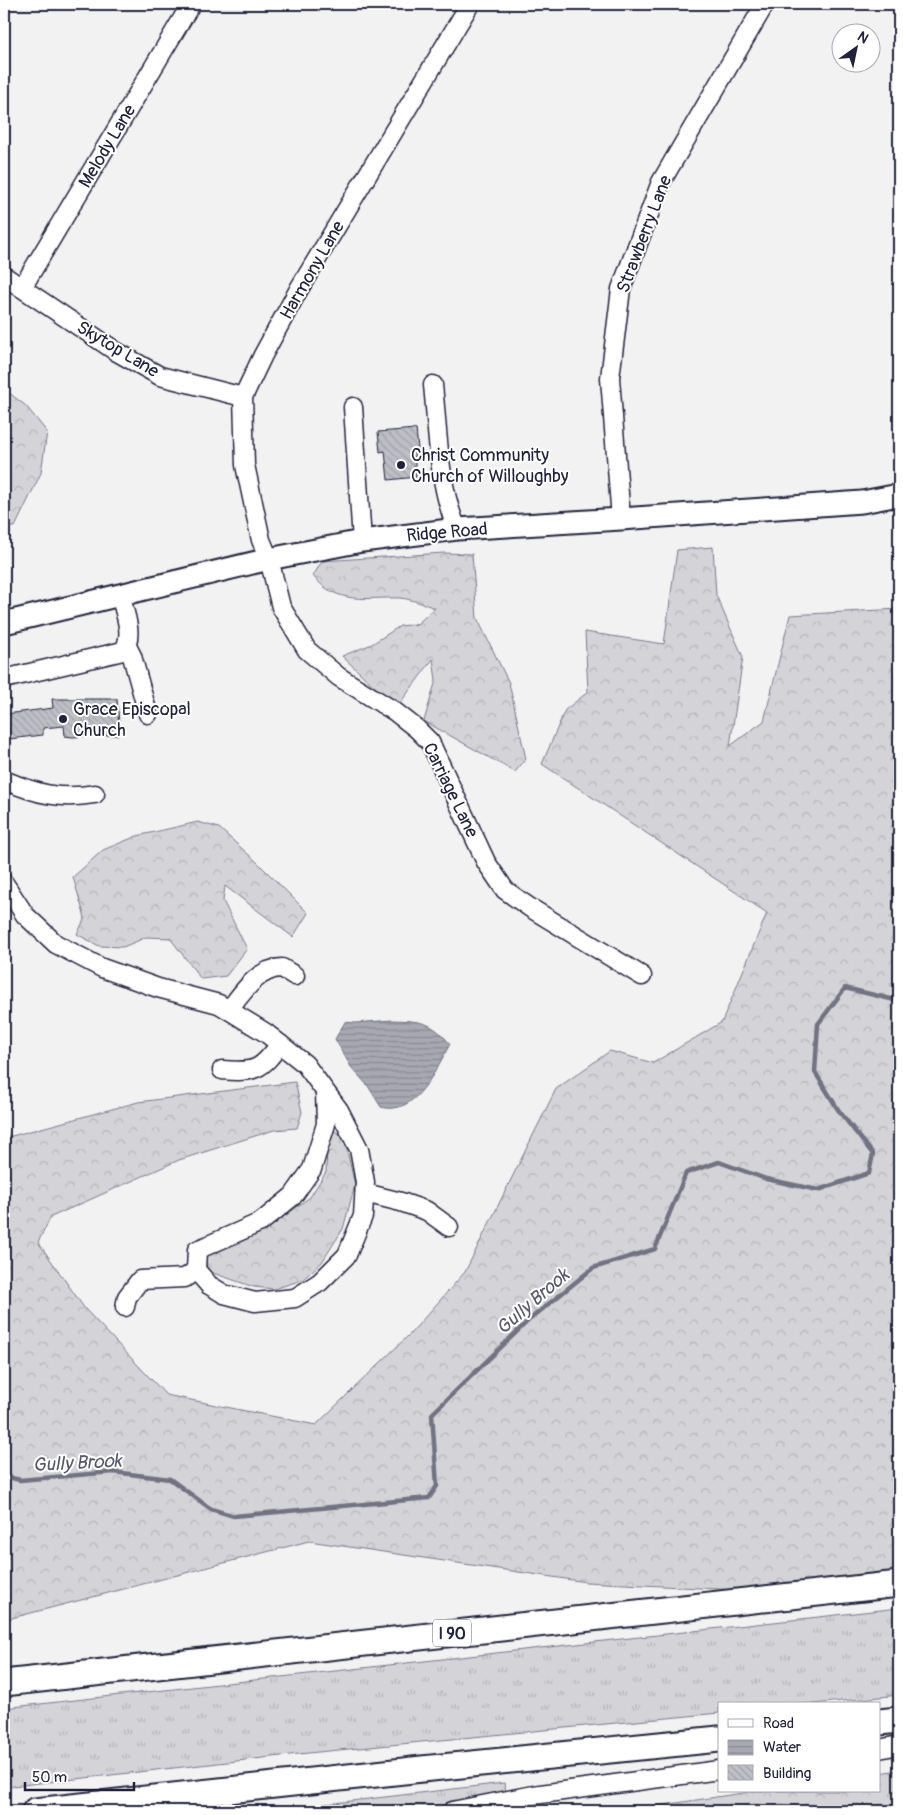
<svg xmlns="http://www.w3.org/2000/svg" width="903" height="1815" viewBox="0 0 903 1815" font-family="Pangolin,sans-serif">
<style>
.grass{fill:url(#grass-tufts);stroke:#7a7a8a}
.forest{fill:url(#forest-crowns);stroke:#7a7a8a}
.water{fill:url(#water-rules);stroke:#727282}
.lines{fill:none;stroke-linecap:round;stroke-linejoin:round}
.stream{stroke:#727282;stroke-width:4.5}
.building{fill:url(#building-back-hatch);stroke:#22223b}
.minor-casing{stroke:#22223b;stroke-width:21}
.major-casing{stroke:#22223b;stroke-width:25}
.highway-casing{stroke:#22223b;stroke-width:29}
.minor{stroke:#fff;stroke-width:18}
.major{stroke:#fff;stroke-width:21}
.highway{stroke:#fff;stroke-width:25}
.poi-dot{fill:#22223b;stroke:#fff;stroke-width:2}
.labels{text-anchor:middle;stroke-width:4;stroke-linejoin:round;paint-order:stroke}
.shield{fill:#fff;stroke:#646476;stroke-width:1}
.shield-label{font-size:16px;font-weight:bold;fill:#22223b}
.street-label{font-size:18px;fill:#22223b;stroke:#fff}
.poi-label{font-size:18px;fill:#22223b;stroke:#fff;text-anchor:start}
.water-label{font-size:19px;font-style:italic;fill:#58586b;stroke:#fff}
</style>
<defs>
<pattern id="grass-tufts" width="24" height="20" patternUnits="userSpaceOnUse" patternTransform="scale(1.25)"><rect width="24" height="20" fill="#d3d3d8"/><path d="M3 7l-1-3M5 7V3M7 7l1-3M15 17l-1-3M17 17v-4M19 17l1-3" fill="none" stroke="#b5b5ba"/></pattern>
<pattern id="forest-crowns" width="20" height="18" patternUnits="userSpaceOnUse" patternTransform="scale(1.25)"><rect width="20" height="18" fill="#d3d3d8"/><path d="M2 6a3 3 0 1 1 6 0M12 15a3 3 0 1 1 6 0" fill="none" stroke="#b5b5ba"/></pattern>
<pattern id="water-rules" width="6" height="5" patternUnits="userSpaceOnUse" patternTransform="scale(1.25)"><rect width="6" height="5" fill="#a8a8b2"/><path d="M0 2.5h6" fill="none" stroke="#888892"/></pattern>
<pattern id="building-back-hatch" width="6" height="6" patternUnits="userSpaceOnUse" patternTransform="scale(1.25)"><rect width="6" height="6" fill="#bebec6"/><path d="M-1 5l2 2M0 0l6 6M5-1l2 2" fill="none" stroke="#a3a3ab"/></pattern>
</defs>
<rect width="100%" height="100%" fill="#f2f2f3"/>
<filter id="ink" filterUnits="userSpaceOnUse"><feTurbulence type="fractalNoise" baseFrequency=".02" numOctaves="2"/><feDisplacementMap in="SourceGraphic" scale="10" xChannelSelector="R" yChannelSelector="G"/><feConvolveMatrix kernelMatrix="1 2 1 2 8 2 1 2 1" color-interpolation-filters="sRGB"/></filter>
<g filter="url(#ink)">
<g class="grass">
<polygon points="899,1608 899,1695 814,1704 719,1704 719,1713 308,1753 4,1787 4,1708"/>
<polygon points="504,1783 506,1791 415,1811 266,1811"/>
</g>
<g class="forest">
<polygon points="4,389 26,406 47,432 41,473 15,527 4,527"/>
<polygon points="713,547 716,595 743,657 730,746 764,721 790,615 899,609 899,1574 813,1594 586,1582 309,1541 4,1620 4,1124 8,1137 138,1102 295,1082 302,1112 297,1128 274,1130 179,1160 51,1217 38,1242 85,1309 166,1395 316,1425 411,1333 465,1272 556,1089 610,1051 653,1063 722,1022 767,913 542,764 565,710 588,692 585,632 664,644 677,550"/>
<path d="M444,553l28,1 5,64 32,65 17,76 -11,13 -91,-51 12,-41 -3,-21 -33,44 -21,-12 -37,-35 30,-12 28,-18 17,-2 18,-16c-11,-4 -24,-9 -35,-10 -34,-1 -62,8 -87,-22l9,-15z"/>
<polygon points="198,822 219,828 258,863 308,913 293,937 225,886 223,901 247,949 226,976 201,979 170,938 147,937 123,947 99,946 77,934 85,918 73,877 103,850 137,836"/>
<polygon points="334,1130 344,1138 355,1185 343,1229 322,1262 302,1280 274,1289 254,1287 207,1271 206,1254 239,1243 289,1213 310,1197 326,1172 327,1149"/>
<polygon points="899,1770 899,1811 623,1811 756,1791 879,1791 879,1773"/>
</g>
<path class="water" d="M392,1020c28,1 40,1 58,24 -14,25 -34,73 -69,63l-13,-21 -17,-19 -16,-28 10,-17 10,1z"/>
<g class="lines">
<polyline class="stream" points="4,1476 20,1480 113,1472 170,1479 211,1509 234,1516 429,1498 437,1486 432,1414 529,1320 593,1268 655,1249 686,1173 719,1162 766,1179 818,1190 869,1173 873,1154 839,1111 815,1072 818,1024 845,988 899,1001"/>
</g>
<g class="building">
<polygon points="416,429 418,449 414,449 416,477 388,480 385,451 380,452 378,432"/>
<polygon points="52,699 117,699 119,723 118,735 72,737 65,736 64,726 43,728 43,735 9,739 6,714 53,708"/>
</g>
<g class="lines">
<g class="minor-casing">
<g id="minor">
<polyline points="470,4 299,289 263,355 243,397 245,465 261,540 269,559 281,607 307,650 339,677 394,711 417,729 430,742 486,862 505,890 529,907 642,976"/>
<polyline points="4,276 117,352 160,376 243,397"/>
<polyline points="22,288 191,4"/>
<path d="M433,385c5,48 5,99 24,144"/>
<polyline points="353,407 362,541"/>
<polyline points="621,519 610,378 621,289 661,182 765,4"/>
<polyline points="127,646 132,656 148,714"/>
<path d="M4,679l119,-28c12,-15 1,-40 -3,-56"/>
<path d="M4,780c33,14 56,20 91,14"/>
<polyline points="4,883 25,915 56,944 102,968 158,988 219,1004 266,1033 305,1064 339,1110 359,1149 365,1182 363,1216 347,1255 320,1282 295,1298 255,1302 224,1294 209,1285 196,1270 197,1250 261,1222 293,1196 312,1169 326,1124 325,1091"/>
<path d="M229,1010c13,-17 29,-42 53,-42l13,8"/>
<path d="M222,1070c33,3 39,0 58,-26"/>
<polyline points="365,1193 401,1202 427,1211 449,1227"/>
<polyline points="125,1307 127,1297 140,1280 185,1278 196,1270"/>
<polyline points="879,1749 899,1745"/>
<polyline points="452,1811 533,1795 719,1770"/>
</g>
</g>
<g class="major-casing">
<polyline id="major" points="4,623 269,559 362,541 457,529 621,519 862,502 899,495"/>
</g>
<g class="highway-casing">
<g id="highway">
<polyline points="4,1683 899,1584"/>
<polyline points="879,1722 899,1720"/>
<polyline points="35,1811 422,1769 719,1739"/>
</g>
</g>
<use href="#minor" class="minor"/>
<use href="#major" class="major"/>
<use href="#highway" class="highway"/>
</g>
</g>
<g class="poi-dot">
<circle cx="401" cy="465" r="5"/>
<circle cx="63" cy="719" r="5"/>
</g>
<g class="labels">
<rect class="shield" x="433" y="1619.5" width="38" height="27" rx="4"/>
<g class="shield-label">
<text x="452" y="1639">I 90</text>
</g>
<g class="street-label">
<text transform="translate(107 146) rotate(-59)" y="6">Melody Lane</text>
<text transform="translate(644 234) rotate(-69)" y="6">Strawberry Lane</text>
<text transform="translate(312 270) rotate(-60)" y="6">Harmony Lane</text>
<text transform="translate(118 349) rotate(31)" y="6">Skytop Lane</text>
<text transform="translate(447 532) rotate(-5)" y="6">Ridge Road</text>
<text transform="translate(451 790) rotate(64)" y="6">Carriage Lane</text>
</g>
<g class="poi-label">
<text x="411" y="461">Christ Community<tspan x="411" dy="21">Church of Willoughby</tspan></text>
<text x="73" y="715">Grace Episcopal<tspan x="73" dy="21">Church</tspan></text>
</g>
<g class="water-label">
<text transform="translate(532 1301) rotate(-41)" y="7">Gully Brook</text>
<text transform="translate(77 1462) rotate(-3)" y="7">Gully Brook</text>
</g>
</g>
<rect width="903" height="1815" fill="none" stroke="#fff" stroke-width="20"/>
<rect x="10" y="10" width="883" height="1795" fill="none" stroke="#22223b" stroke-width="2" filter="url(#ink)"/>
<rect x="718" y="1702" width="162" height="90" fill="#ffffff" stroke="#a7a7b1"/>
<rect x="728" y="1719" width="25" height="8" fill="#ffffff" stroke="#a7a7b1"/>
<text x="763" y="1728" font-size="15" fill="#22223b">Road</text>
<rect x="728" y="1740" width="25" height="15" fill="url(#water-rules)" stroke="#a7a7b1"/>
<text x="763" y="1752" font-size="15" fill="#22223b">Water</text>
<rect x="728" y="1765" width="25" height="15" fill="url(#building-back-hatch)" stroke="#a7a7b1"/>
<text x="763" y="1778" font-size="15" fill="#22223b">Building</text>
<g transform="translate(856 48) rotate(33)"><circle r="24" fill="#ffffff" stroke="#a7a7b1"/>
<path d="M0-4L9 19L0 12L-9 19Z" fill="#22223b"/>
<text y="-8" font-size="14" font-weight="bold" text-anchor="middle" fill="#22223b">N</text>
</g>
<path d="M25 1782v8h109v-8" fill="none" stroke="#22223b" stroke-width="2.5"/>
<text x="32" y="1782" font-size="15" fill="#22223b" stroke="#ffffff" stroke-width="4" paint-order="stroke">50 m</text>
</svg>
